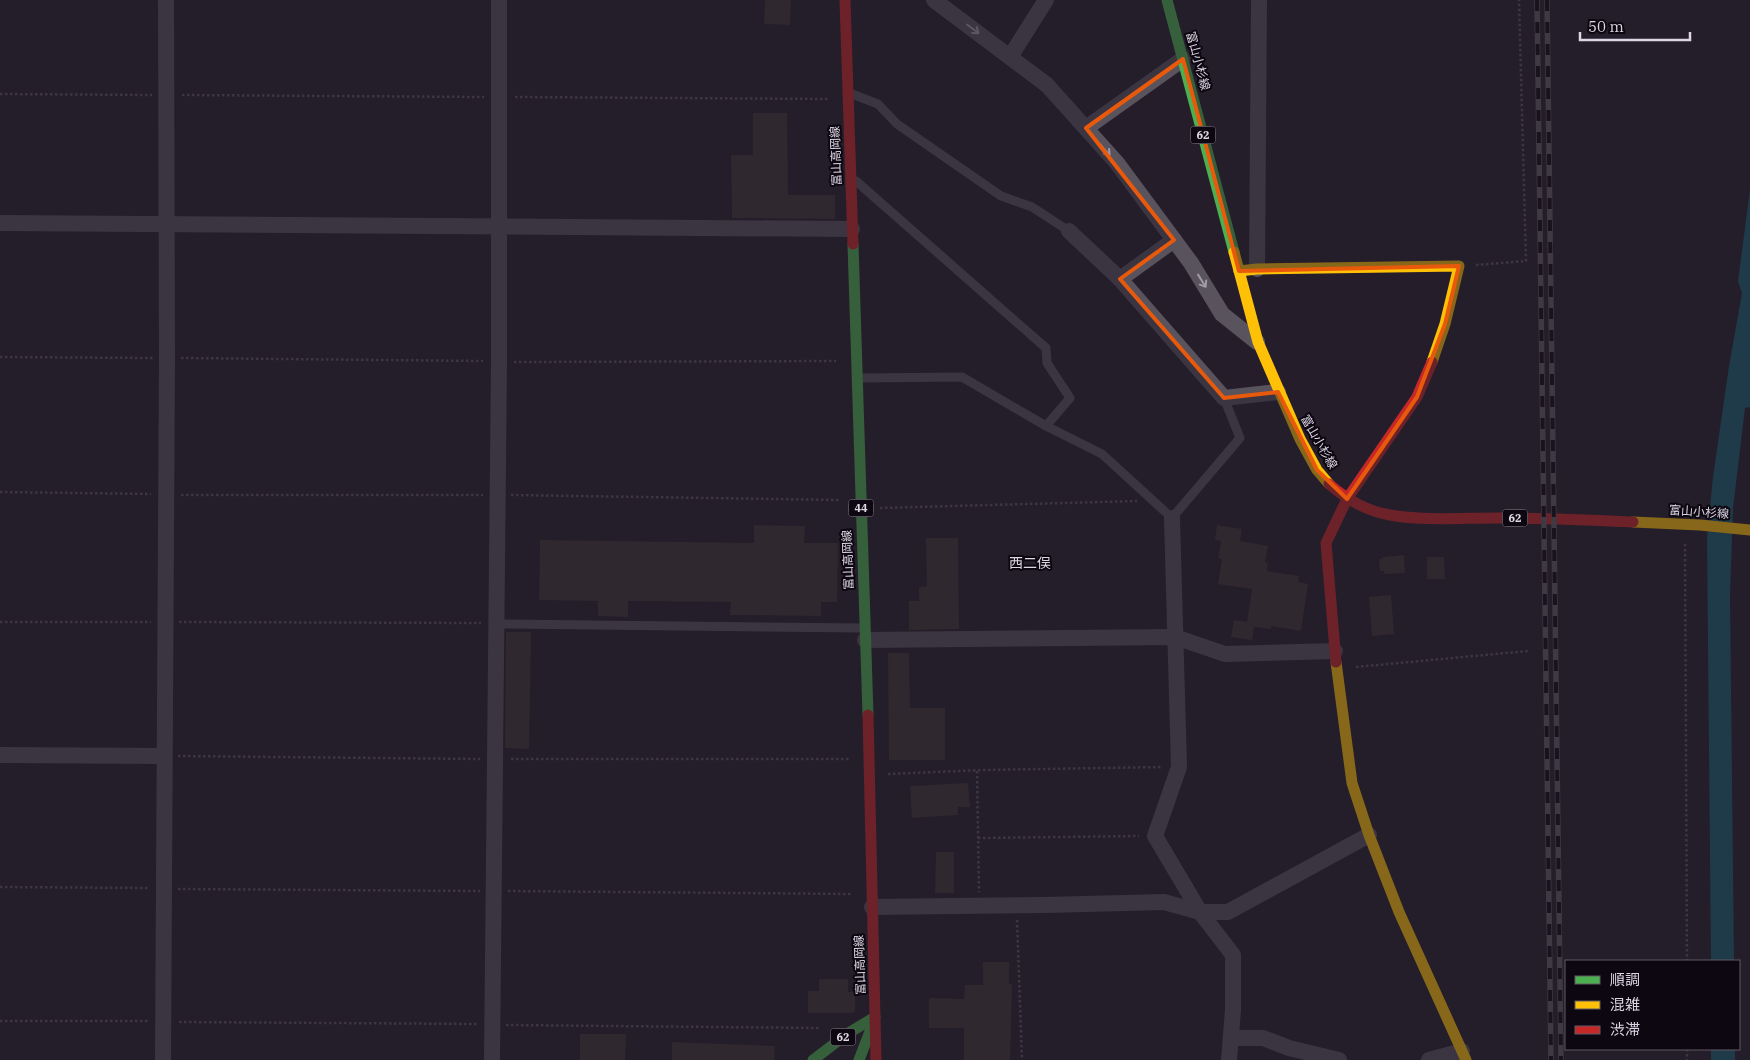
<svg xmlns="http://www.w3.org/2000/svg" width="1750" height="1060" viewBox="0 0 1750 1060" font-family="'IBM Plex Serif','Noto Sans JP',serif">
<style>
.water{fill:#1a5d6d}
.building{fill:#3c3536}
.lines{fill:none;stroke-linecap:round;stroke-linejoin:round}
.path{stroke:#5b5560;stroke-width:2.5;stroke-dasharray:2.5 2.5;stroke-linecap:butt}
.lane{stroke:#58535d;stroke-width:9}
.street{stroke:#58535d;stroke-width:16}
.fast{stroke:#4caf50;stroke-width:11}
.slow{stroke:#ffc107;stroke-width:11}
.jam{stroke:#c62828;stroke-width:11}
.rail-casing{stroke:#605b65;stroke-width:5.5}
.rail{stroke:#0c0710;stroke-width:4;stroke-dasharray:11;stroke-linecap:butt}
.oneway{stroke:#a19ba8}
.marked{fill:none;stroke:#e8590c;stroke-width:4;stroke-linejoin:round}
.labels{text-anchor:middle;stroke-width:4;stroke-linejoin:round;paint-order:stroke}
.shield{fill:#0c0710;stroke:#9e98a5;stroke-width:1}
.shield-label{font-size:11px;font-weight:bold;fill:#ddd6e5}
.street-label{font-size:12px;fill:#ddd6e5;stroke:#0c0710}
.neighbourhood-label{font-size:14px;fill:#ddd6e5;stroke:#0c0710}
</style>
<rect width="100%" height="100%" fill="#251e2a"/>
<g class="water">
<polygon points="1750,190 1750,407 1745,408 1733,508 1730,595 1734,961 1711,961 1707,539 1713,477 1729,366 1742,293 1738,281"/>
<rect x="1711" y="1049" width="24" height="11"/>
</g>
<g class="building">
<polygon points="765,0 791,0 790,25 764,24"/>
<polygon points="753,113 787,113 788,195 835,195 835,219 732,218 731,155 753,155"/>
<polygon points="754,525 805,526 804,543 838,543 837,602 821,602 821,616 730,615 731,602 628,601 628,617 598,616 598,601 539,600 540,540 754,543"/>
<polygon points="1217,525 1242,529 1240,541 1268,546 1265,562 1268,563 1267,571 1299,576 1298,582 1308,584 1301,631 1271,626 1271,629 1254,627 1252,640 1231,637 1234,620 1247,622 1252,589 1218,584 1222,559 1218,558 1221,541 1215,540"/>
<polygon points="926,538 958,538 959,629 909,630 909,601 919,601 919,587 927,586"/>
<polygon points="1404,555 1405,573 1384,574 1384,571 1380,571 1379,559 1383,559 1382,557"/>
<polygon points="1427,557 1444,557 1445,579 1427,579"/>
<polygon points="1391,595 1394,634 1372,636 1369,597"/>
<polygon points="506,632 531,632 529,749 505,748"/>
<polygon points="888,653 909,653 910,708 945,708 945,760 889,760"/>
<polygon points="968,783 970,807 958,807 958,815 912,818 910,786"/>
<polygon points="936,852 954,852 954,893 935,893"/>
<polygon points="983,962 1009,962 1009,984 1012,984 1010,1060 964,1060 964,1028 929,1028 929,998 964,999 965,985 983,985"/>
<polygon points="819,979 848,979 848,992 855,992 855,1012 852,1013 808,1013 808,991 819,991"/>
<polygon points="580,1034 626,1034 625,1060 580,1060"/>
<polygon points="672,1042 775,1046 774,1060 672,1060"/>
</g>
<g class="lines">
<g class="path">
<polyline points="0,94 152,95"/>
<polyline points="182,95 484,97"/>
<polyline points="515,97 829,99"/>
<polyline points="1476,265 1526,261 1519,0"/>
<polyline points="0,357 153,358"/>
<polyline points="181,358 483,361"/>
<polyline points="514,362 836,361"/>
<polyline points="0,492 151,494"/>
<polyline points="181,495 483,495"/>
<polyline points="511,495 841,500"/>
<polyline points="880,508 1137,501"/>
<polyline points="1685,544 1687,961"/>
<polyline points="0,622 151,622"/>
<polyline points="179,622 481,623"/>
<polyline points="1356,667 1528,651"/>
<polyline points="178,756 480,759"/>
<polyline points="511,759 850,759"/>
<polyline points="977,771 979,892"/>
<polyline points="888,774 982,770 1163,767"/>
<polyline points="978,838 1139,836"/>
<polyline points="0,887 150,888"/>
<polyline points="178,889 480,891"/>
<polyline points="508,891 853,894"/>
<polyline points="1017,920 1022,1060"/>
<polyline points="0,1021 148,1021"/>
<polyline points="179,1022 478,1024"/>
<polyline points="506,1025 821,1028"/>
<polyline points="1687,1049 1687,1060"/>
</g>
<g class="lane">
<polyline points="852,94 878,104 897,124 1001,196 1032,207 1069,231"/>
<polyline points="856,181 1046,348 1047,363 1070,398 1046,426"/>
<polyline points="860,378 962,377 1046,426 1102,454 1172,518 1240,438 1224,398"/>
<polyline points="505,624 862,628"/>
</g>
<g class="street">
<polyline points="934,0 1047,85 1117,163 1191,263 1222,314 1257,342"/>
<polyline points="1010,57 1046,0"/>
<polyline points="1086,128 1183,59"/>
<polyline points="0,223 852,229"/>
<polyline points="1069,231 1120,279 1224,398 1278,392"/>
<polyline points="1257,269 1259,0"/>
<polyline points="1120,279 1174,240"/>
<polyline points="1172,518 1179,767 1155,836 1200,912 1233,955 1233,1010 1229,1060"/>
<polyline points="865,640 1175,637 1225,654 1335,651"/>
<polyline points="0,755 164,756"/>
<polyline points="872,907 1045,905 1164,902 1200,912 1228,912 1369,835"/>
<polyline points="1231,1038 1263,1038 1289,1048 1339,1060"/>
<polyline points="163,1060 167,358 166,0"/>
<polyline points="492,1060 499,362 499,0"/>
<polyline points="1429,1060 1462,1051"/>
</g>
<g class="fast">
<polyline points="1167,0 1234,252"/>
<polyline points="853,244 868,715"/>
<polyline points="813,1060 847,1034 875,1017"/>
<polyline points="859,1060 874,1021"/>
</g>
<g class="slow">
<polyline points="1234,252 1258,342 1300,439 1317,470 1329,484"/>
<polyline points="1239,271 1257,269 1459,266 1445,324 1432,362"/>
<polyline points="1633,522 1700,525 1750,530"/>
<polyline points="1336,662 1352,783 1369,835 1399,912 1466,1060"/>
</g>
<g class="jam">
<polyline points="845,0 853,244"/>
<path d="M1329,484c17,15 38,27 61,31 34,6 71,3 106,3 46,0 91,2 137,4"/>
<polyline points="1336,662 1326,543 1347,499 1417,397 1432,362"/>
<polyline points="868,715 876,1060"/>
</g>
<g class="rail-casing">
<g id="rail">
<polyline points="1537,0 1551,1060"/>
<polyline points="1547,0 1561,1060"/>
</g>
</g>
<use href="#rail" class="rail"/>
</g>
<defs><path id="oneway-shaft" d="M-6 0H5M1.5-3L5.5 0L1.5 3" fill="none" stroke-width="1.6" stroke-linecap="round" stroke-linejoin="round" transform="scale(1.25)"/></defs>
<g class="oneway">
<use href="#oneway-shaft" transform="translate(973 29) rotate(37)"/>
<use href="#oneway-shaft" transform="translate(1105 150) rotate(48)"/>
<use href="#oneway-shaft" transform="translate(1202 281) rotate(58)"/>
</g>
<path d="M0 0H1750V1060H0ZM1183,59l56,212 220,-5 -14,58 -28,73 -70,102 -30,-29 -39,-78 -54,6 -104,-119 54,-39 -88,-112z" fill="#251e2a" fill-opacity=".55" fill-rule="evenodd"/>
<path class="marked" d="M1183,59l56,212 220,-5 -14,58 -28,73 -70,102 -30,-29 -39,-78 -54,6 -104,-119 54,-39 -88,-112z"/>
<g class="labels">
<g class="shield">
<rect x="1190.5" y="126.5" width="25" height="17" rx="4"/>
<rect x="848.5" y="499.5" width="25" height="17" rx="4"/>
<rect x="1502.5" y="509.5" width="25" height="17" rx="4"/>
<rect x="830.5" y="1028.5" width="25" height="17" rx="4"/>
</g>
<g class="shield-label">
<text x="1203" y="139">62</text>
<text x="861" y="512">44</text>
<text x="1515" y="522">62</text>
<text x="843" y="1041">62</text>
</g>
<g class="street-label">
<text transform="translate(1198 61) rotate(75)" y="4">富山小杉線</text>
<text transform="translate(836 156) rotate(-92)" y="4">富山高岡線</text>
<text transform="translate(1319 442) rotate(60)" y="4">富山小杉線</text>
<text transform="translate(1699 512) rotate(4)" y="4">富山小杉線</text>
<text transform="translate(848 560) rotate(-92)" y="4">富山高岡線</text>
<text transform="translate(860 965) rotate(-92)" y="4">富山高岡線</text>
</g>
<g class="neighbourhood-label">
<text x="1030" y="568">西二俣</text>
</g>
</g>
<rect x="1565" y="960" width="175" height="90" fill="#0c0710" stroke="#605a65"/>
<rect x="1575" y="976" width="25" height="8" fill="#4caf50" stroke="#605a65"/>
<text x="1610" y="985" font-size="15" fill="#ddd6e5">順調</text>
<rect x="1575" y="1001" width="25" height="8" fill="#ffc107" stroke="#605a65"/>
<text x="1610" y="1010" font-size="15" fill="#ddd6e5">混雑</text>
<rect x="1575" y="1026" width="25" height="8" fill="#c62828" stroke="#605a65"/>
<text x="1610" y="1035" font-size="15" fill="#ddd6e5">渋滞</text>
<path d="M1580 32v8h110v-8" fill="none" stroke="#ddd6e5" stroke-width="2.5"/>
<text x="1588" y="32" font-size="15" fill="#ddd6e5" stroke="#0c0710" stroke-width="4" paint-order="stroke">50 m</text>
</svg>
